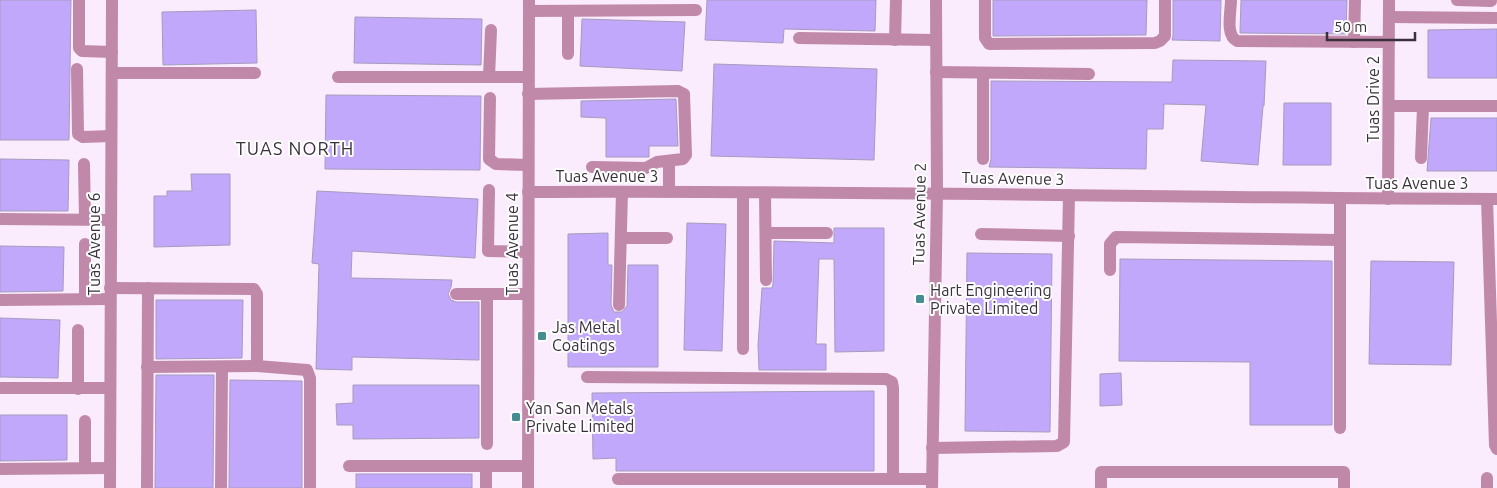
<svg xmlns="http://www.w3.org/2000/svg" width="1497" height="488" viewBox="0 0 1497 488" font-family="Ubuntu,sans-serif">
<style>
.building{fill:#c2a8fa;stroke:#a59cbd}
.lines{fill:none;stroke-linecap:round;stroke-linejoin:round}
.minor{stroke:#c189a9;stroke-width:12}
.poi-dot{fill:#458c94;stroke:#fefefe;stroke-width:2}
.labels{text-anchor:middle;stroke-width:4;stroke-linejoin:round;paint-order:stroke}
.street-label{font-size:16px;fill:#3a303c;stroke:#fefefe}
.poi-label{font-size:16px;fill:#3a303c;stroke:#fefefe;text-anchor:start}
.neighbourhood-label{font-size:18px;letter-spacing:1px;fill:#3a303c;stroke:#fefefe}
</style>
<rect width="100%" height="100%" fill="#faebfd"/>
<g class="building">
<polygon points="0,0 71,0 69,140 0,140"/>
<polygon points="707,0 876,0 875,31 784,29 783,43 705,40"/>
<polygon points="993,0 1147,0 1146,35 993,36"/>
<polygon points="1173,0 1221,0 1220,41 1172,40 1173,36"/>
<polygon points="1241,0 1347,0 1346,34 1240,33"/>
<polygon points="256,10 257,63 163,65 162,12"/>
<polygon points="355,17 482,19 481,65 354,63"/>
<polygon points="582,19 685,22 682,71 580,66"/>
<polygon points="1497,29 1497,78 1428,78 1428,30"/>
<polygon points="1173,60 1266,61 1264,106 1263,106 1258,165 1201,161 1206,105 1164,104 1163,129 1147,129 1146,169 989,167 991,159 991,81 1172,82"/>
<polygon points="714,64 877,69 874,160 711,156"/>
<polygon points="326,95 481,96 480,170 325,169"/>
<polygon points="676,99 678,146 649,146 649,157 606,157 606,118 581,117 581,101"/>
<polygon points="1284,103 1331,103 1331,165 1283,165"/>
<polygon points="1431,118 1497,118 1497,171 1427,171"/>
<polygon points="0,159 69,160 68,211 0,211"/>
<polygon points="191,174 230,174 230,245 154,247 154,196 167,196 167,191 192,191"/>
<polygon points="317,191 478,199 475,258 352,251 351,278 452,280 451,287 448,294 451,300 456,302 479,302 479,360 352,357 352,370 316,369 319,264 312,263"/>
<polygon points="687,223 726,224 722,351 684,350"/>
<polygon points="834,228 884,228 884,351 835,352 834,259 819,259 816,344 826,344 826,370 759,370 758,345 762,288 772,288 773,284 774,241 834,243"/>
<polygon points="608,233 608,265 612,265 611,305 614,312 622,312 627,306 628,265 658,265 658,367 568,367 568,234"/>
<polygon points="0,246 64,247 63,291 0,292"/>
<polygon points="967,253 1052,254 1050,432 965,431"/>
<polygon points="1120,259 1332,261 1332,425 1250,425 1250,362 1119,361"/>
<polygon points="1371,261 1454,262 1451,365 1369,364"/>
<polygon points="156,300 243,300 242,358 156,359"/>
<polygon points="0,318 60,320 58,378 0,377"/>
<polygon points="1121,373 1122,405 1100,406 1100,374"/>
<polygon points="156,375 214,375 213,488 155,488"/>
<polygon points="230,380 302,381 302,488 229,488"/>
<polygon points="353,385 479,385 479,438 353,439 353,425 337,425 336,404 353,403"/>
<polygon points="874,391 874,471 616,471 616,458 593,459 592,393"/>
<polygon points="0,415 67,415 67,460 0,461"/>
<rect x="356" y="474" width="116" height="14"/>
</g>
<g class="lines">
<g class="minor">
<polyline points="79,0 79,48 82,51 112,52"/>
<polyline points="985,0 985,38 989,44 1155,43 1160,41 1165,36 1165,0"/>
<path d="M1231,0c0,12 -6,35 6,41l152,1"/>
<polyline points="1457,0 1491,1"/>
<polyline points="529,11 696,10"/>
<polyline points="1389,17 1497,18"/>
<polyline points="799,38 936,40"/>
<polyline points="895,40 896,0"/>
<polyline points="1354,42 1355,0"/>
<polyline points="568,54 568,11"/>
<polyline points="77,69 78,134 83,137 111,136"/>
<polyline points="936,72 1089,74"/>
<polyline points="112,73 255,73"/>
<polyline points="338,77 528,77"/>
<polyline points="489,77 491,30"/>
<polyline points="528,94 678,91 684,94 686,155 683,159 657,162 646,168 592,167"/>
<polyline points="490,98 489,159 496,164 528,165"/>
<polyline points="1389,106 1497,106"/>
<polyline points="1421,158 1423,106"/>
<polyline points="983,159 983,73"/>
<polyline points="84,164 85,219"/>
<polyline points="489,190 488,251 528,252"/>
<path d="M528,192c323,-2 646,6 969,7"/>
<polyline points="669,192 669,161"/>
<polyline points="765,193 766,280"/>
<polyline points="1388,199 1389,0"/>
<polyline points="1487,199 1495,445 1497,449"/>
<polyline points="0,219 111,220"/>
<polyline points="766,233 827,233"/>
<polyline points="981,234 1069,236"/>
<polyline points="621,238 667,238"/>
<polyline points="1110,270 1110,244 1116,237 1340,240"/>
<polyline points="110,288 254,289 257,294 257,366"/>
<polyline points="456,294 528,294"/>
<polyline points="487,294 487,444"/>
<polyline points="85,299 85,244"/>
<polyline points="0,300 110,299"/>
<polyline points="619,305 622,192"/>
<polyline points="78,330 78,389"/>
<polyline points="743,349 743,193"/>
<polyline points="147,367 257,366 307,370 310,378 310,488"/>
<polyline points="587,377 886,379 892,382 893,388 893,479"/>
<polyline points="0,388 110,388"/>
<polyline points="85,421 85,468"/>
<polyline points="1340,428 1340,199"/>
<polyline points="932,448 1057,446 1064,442 1069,195"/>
<polyline points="349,466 528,466"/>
<polyline points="486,466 486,488"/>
<polyline points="0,469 110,468"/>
<polyline points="1487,478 1487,488"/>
<polyline points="618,479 932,479"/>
<polyline points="110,488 112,0"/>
<polyline points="147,488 148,288"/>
<polyline points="221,488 222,367"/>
<polyline points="528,488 529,0"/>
<polyline points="932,488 937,193 936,0"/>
<polyline points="1101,488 1101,472 1344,472 1344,488"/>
</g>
</g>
<g class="poi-dot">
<rect x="915" y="294" width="10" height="10" rx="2.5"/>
<rect x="537" y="331" width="10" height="10" rx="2.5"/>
<rect x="511" y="412" width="10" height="10" rx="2.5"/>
</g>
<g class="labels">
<g class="street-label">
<text transform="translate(1373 99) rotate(-90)" y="6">Tuas Drive 2</text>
<text x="607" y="182">Tuas Avenue 3</text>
<text transform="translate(1013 178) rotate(1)" y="6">Tuas Avenue 3</text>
<text x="1417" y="189">Tuas Avenue 3</text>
<text transform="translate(919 214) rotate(-89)" y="6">Tuas Avenue 2</text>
<text transform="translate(94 244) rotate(-90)" y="6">Tuas Avenue 6</text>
<text transform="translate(512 244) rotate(-90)" y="6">Tuas Avenue 4</text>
</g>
<g class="poi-label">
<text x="930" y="296">Hart Engineering<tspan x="930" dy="18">Private Limited</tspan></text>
<text x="552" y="333">Jas Metal<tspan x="552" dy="18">Coatings</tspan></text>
<text x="526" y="414">Yan San Metals<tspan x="526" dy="18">Private Limited</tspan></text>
</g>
<g class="neighbourhood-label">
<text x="295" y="155">TUAS NORTH</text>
</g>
</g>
<path d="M1327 32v8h88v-8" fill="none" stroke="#3a303c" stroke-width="2.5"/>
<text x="1334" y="32" font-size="15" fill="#3a303c" stroke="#fefefe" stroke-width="4" paint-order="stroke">50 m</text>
</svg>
